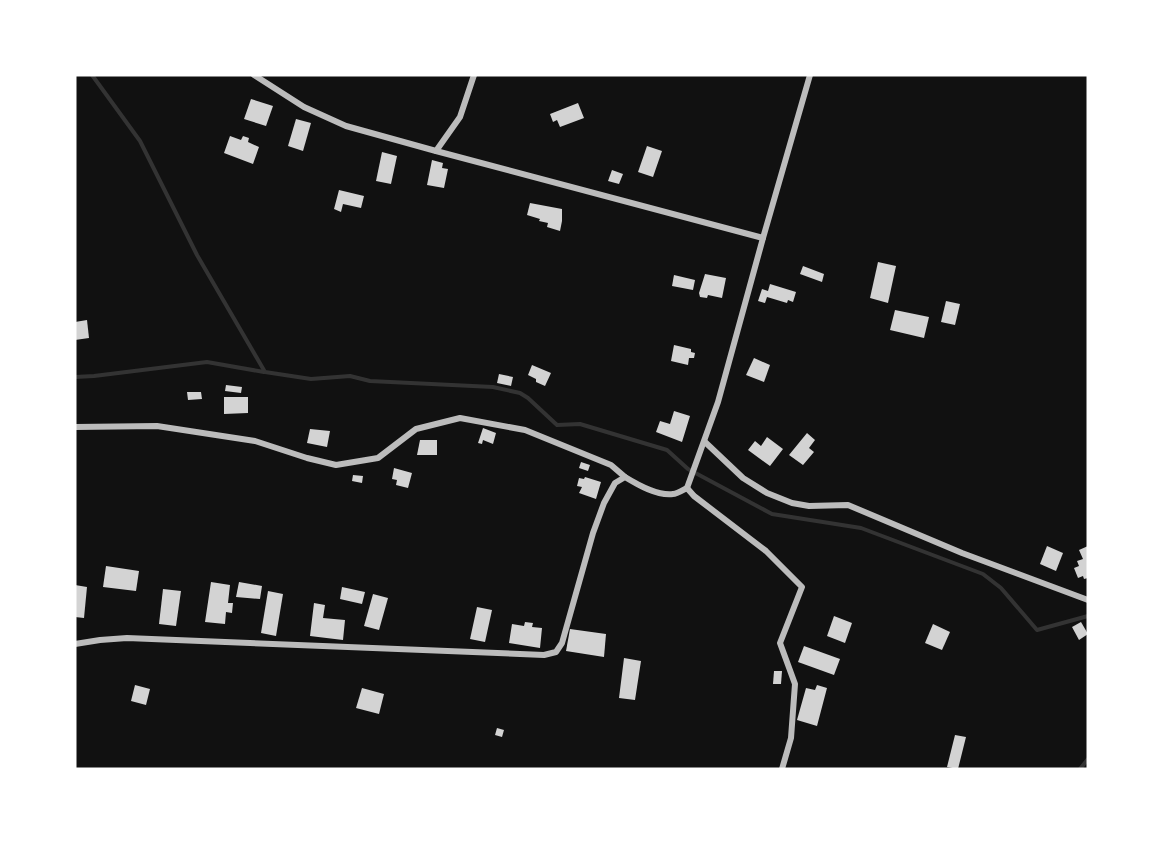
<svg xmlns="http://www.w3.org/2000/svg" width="1163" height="844" viewBox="0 0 1163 844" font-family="'Titillium Web',sans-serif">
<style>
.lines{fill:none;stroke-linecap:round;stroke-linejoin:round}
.stream{stroke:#333;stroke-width:4}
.building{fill:#d3d3d3}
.minor{stroke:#bcbcbc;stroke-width:6}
</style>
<rect width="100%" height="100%" fill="#111"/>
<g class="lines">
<g class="stream">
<polyline points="92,75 140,141 197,255 265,372 311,379 350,376 370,381 493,387 520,393 528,398 557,425 580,424 667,450 688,469 772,514 861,528 983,574 1001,588 1037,630 1088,616"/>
<polyline points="75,377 94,376 207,362 264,372"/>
<polyline points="1080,769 1088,759"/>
</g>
</g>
<g class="building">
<polygon points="251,99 273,106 266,126 244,119"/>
<polygon points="578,103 584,118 560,127 557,120 553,122 550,114"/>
<polygon points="296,119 311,123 303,151 288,146"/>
<polygon points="230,136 241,140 243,136 249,138 248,142 259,147 253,164 224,153"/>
<polygon points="647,146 662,151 653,177 638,172"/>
<polygon points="382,152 397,156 391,184 376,181"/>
<polygon points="432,160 443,163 442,168 448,169 444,188 427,185"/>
<polygon points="612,170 623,174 619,184 608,181"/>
<polygon points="339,190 364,196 361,208 343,204 341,212 334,209"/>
<polygon points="530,203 562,209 562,221 560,231 547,227 548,223 539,221 540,219 527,215"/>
<polygon points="878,262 896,266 888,303 870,298"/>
<polygon points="803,266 824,274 822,282 800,274"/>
<polygon points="705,274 726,278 722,298 708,295 707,298 700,297 699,293"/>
<polygon points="674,275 695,280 693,290 672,286"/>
<polygon points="770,284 796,292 793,302 788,300 787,303 767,297 765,303 758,301 762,289 768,291"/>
<polygon points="946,301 960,304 955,325 941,322"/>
<polygon points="895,310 929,317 924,338 890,330"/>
<polygon points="87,320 89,338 75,340 75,322"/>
<polygon points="674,345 691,349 691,352 695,353 694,358 689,358 688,365 671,361"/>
<polygon points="754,358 770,365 764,382 746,375"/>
<polygon points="532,365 551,373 545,386 536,382 536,379 528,375"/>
<polygon points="499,374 513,377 511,386 497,383"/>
<polygon points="226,385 242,387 241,393 225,391"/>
<polygon points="187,392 201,392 202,399 188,400"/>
<polygon points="224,397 248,397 248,413 224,414"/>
<polygon points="674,411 690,416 682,442 656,432 660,421 670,424"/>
<polygon points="483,428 496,433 493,444 483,440 482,444 478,443"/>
<polygon points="310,429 330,431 327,447 307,443"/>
<polygon points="807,433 815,440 809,448 814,452 803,465 789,455"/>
<polygon points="767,437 783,449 770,466 748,450 755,441 761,446"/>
<polygon points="420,440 437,440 437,455 417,455"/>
<polygon points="581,462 590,465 588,471 579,468"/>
<polygon points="394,468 412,473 408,488 396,485 397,480 392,479"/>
<polygon points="353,475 363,476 362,483 352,481"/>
<polygon points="585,477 601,482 596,499 579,493 582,487 577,486 579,478 584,479"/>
<polygon points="1047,546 1063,553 1056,571 1040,564"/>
<polygon points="1088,546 1088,578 1084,579 1083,576 1078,578 1074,568 1079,566 1077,561 1083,559 1079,550"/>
<polygon points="106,566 139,571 136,591 103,587"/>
<polygon points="211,582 230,585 228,603 233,603 232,613 226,612 225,624 205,622"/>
<polygon points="239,582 262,586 260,599 236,597"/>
<polygon points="75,585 87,587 84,618 75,617"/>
<polygon points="342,587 365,592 362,604 340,599"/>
<polygon points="163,589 181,591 176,626 159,624"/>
<polygon points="268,591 283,594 276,636 261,633"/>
<polygon points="373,594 388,598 379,630 364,626"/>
<polygon points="314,603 325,605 323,618 345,620 343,640 310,636"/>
<polygon points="477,607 492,610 485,642 470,639"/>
<polygon points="834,616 852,623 845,643 827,636"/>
<polygon points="525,622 533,623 532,627 542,628 540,648 509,643 512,624 524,626"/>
<polygon points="1081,622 1088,634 1079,640 1072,627"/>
<polygon points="933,624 950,632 942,650 925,643"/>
<polygon points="570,629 606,634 604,657 566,651"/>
<polygon points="804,646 840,659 834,675 798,662"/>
<polygon points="624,658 641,661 635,700 619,698"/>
<polygon points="774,671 782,671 781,684 773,684"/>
<polygon points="135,685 150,689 146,705 131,701"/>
<polygon points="817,685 827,688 817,726 797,720 806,688 815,690"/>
<polygon points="362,688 384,694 379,714 356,708"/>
<polygon points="497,728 504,730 502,737 495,735"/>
<polygon points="955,735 966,737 958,769 947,767"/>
</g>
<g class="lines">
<g class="minor">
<polyline points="254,75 304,107 346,126 436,151 460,117 474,75"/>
<polyline points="436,151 763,238"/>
<polyline points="75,427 157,426 255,441 307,458 336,465 378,458 416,429 460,418 525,430 611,465 625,477"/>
<polyline points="705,442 743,478 767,493 792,503 809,506 848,505 962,553 1088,600"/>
<polyline points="687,488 718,402 763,238 810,75"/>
<polyline points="687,488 694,496 766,551 802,587 780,643 795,684 791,738 782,769"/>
<path d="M75,644l25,-4 27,-2 417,17 12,-3 6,-9 31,-110 11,-30 11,-20 10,-6c13,8 32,19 48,17 4,0 10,-4 14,-6"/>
</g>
</g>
<rect width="1163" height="844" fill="none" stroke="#ffffff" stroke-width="153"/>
</svg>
